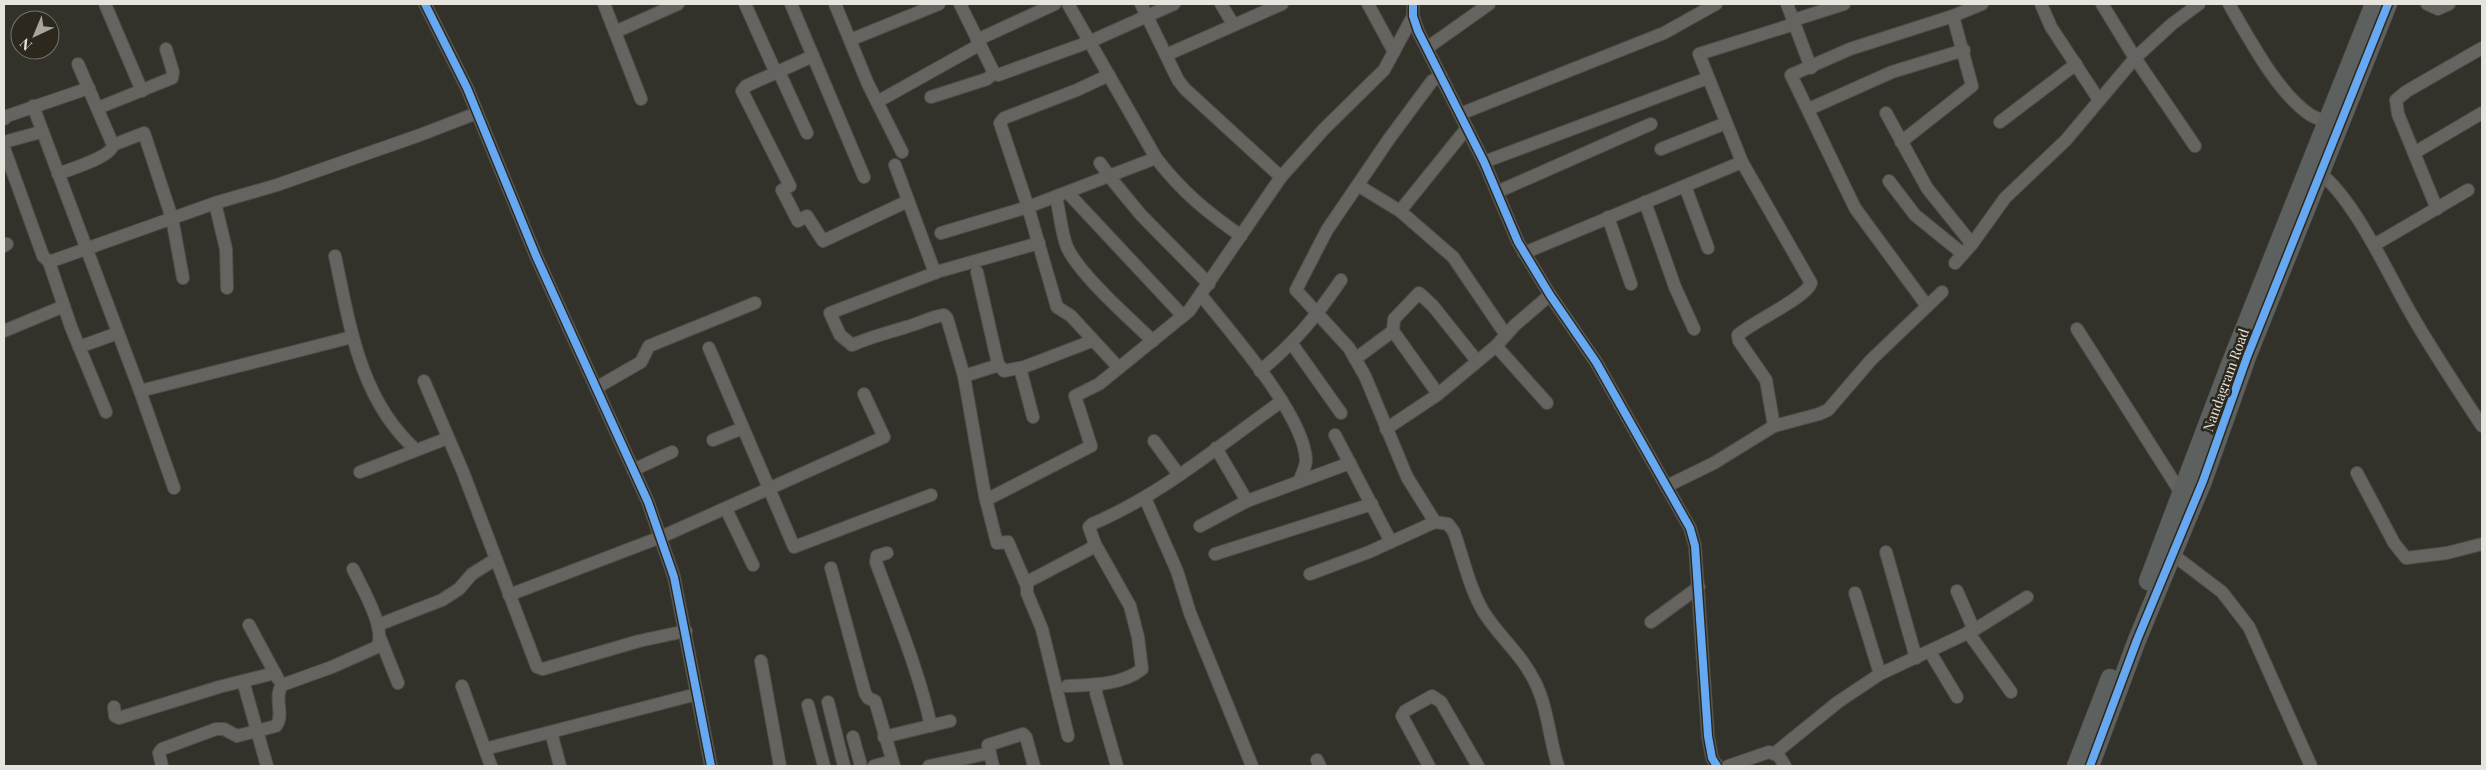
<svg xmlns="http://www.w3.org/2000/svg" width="2486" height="770" viewBox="0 0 2486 770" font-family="'Playfair Display',serif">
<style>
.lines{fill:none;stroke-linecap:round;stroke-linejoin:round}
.street-casing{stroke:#4f4d48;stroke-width:14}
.secondary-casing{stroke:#4f4d48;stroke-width:19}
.street{stroke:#656460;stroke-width:12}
.secondary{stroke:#5c605e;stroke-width:18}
.cycleway-casing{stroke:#2c281d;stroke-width:11}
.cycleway{stroke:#66a8f1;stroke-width:8}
.labels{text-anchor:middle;stroke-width:5;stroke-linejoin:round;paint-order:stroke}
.street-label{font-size:14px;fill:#e7e4dd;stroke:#2c281d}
</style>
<rect width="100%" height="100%" fill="#32312a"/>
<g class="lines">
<g class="street-casing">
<g id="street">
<polyline points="105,4 142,91"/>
<polyline points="425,4 467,88 536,256 648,502 674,577 711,766"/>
<polyline points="604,4 641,99"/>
<polyline points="745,4 776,73"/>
<polyline points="791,4 864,177"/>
<polyline points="835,4 868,84 902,152"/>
<polyline points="960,4 994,73 998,75 1089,42 1174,4"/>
<path d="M1068,4l88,154c26,34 51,54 85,78"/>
<polyline points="1141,4 1178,80 1185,89 1281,177"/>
<polyline points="1221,4 1233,24"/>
<polyline points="1368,4 1394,52"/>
<polyline points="1413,4 1413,16 1418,31 1484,162 1518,242 1550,295 1596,362 1690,528 1695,546 1708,736 1712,758 1717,766"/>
<polyline points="1787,4 1811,68"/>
<polyline points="2041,4 2051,27 2099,100"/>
<polyline points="2102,4 2135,58 2195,146"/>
<path d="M2229,4c19,33 48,88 80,110 7,5 16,7 25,10"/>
<polyline points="2427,4 2438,9 2449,4"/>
<polyline points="615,32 678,4"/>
<polyline points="850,40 939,4"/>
<polyline points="977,40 1055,4"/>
<polyline points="1427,48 1489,4"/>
<polyline points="1166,55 1282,4"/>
<polyline points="813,56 746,86 742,91 790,186 782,190 798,221 807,216 823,241 908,201"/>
<polyline points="779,72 807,133"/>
<polyline points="1109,75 1077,90 1004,118 1000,123 1028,207 1057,307 1071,316 1119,368"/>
<path d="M1441,76l-9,5 -43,58 -62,91 -31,60 53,58 16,28 42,101 28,45 13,2 6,8c9,25 15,55 29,79 15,25 38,42 52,71 13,26 14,56 23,84"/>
<polyline points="931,97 987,79 994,73"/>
<polyline points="877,102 979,45"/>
<polyline points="33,106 140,391 174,488"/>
<polyline points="98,108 172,78 173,72 166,49"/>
<polyline points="1809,109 1892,72 1964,50"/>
<polyline points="1886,113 1927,188 1972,244"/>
<polyline points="1460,114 1664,33 1716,4"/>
<polyline points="4,119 7,116 89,88"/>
<polyline points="2000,122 2076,64"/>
<polyline points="4,142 41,132"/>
<polyline points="1901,142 1972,86 1953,16"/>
<polyline points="113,145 144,133 172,218 183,278"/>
<polyline points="4,148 43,256 49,262 215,203 277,185 420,135 477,113"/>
<polyline points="1661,149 1726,123"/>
<polyline points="2414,153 2482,113"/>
<polyline points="1484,162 1708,78"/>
<polyline points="1100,163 1113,181 1141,215 1209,284"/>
<polyline points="895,165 935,273"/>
<path d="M2314,169c35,21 71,98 91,134 23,42 51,83 77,123"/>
<path d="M58,174c12,-5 52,-16 55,-29l-35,-81"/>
<polyline points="1889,181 1915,215 1963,254"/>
<polyline points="1359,186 1400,211 1453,257 1506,335"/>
<polyline points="1685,186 1708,248"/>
<polyline points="1497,192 1651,124"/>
<polyline points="1068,193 1183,316"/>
<path d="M1056,197c4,16 5,35 11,50 12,27 63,72 86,94"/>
<polyline points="1645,202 1675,287 1694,329"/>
<polyline points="215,203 226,249 227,288"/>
<polyline points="2437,209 2398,114 2396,100 2407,91 2482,48"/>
<polyline points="1400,211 1467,128"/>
<polyline points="1608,217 1631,284"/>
<polyline points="941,233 1028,207 1156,158"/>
<polyline points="2374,245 2468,190"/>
<polyline points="4,246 7,244"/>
<polyline points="1524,253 1742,162"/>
<path d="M335,256c15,70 25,144 81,194"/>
<polyline points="49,262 71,327 106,412"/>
<polyline points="1955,263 1972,244 2005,198 2066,140 2135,58 2172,24 2199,4"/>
<polyline points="977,272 998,364 1004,371 1024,367 1092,341"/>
<path d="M1201,295c29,37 103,119 105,165 0,7 -5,16 -7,22"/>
<polyline points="1927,306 1855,208 1791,75 1850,49 1953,16 1982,4"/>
<polyline points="2077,329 2181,493"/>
<polyline points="4,331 64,306"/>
<polyline points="1393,331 1438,394"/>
<polyline points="1292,344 1341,413"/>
<polyline points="1496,346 1547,403"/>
<polyline points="79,347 118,333"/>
<polyline points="709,348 794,547 931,495"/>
<polyline points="1355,359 1393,331 1394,319 1419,293 1433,306 1477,361"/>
<polyline points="1020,368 1033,417"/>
<path d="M1260,371c36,-30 55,-53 81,-91"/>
<polyline points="964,376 999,365"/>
<polyline points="424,381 463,472 537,667 543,669 639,641 686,631"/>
<polyline points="596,388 641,362 649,346 755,303"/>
<polyline points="140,391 352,337"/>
<path d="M1774,426l-8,-46 -27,-39 -1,-6c14,-13 68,-37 73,-52l-69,-121 -43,-108 89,-28 9,-7 47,-15"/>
<polyline points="1386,429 1437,395 1496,346 1515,325 1550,295"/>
<polyline points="1335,435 1391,542"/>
<polyline points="713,440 743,428"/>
<polyline points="1154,441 1179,475"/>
<polyline points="1216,448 1247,501"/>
<polyline points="633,470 672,452"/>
<polyline points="360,472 448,438"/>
<polyline points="2357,473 2394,543 2406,558 2447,553 2482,544"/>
<polyline points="1667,486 1714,463 1774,426 1819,414 1828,410 1871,360 1942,292"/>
<polyline points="1145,498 1177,571 1190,613 1252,766"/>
<polyline points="986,500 1091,446 1075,396 1099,384 1189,311 1281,177 1324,129 1384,70 1413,16"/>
<polyline points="726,509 753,565"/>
<polyline points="1200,526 1247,501 1350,463"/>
<polyline points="1886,552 1916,658"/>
<path d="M887,553l-10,3 -1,6c20,55 42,106 55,164"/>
<polyline points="1215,554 1372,504"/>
<polyline points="2172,554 2222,592 2249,627 2311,766"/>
<polyline points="831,568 865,693 868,698 875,701 894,766"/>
<polyline points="1310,574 1369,552 1435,522"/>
<path d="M1026,584l-18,-42 -11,1 -12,-47 -21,-120 -17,-58 -3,-3c-14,2 -25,9 -38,12 -19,6 -36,10 -54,18l-12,-10 -10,-22 110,-42 99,-28"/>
<polyline points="1957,591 1974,630"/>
<polyline points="1855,593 1880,674"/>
<polyline points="509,595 661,537 884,437 864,394"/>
<polyline points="1651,622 1699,587"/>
<polyline points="249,625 278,679"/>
<polyline points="378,625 442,600 459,589 472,574 496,559"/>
<polyline points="1968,632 2011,692"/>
<polyline points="380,638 398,683"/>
<polyline points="1930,652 1957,697"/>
<polyline points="761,661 780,766"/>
<polyline points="243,681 267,766"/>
<polyline points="1097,684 1096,693 1117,766"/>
<polyline points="462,686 491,766"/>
<path d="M1067,686c25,-1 55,-1 75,-17l-4,-32 -8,-31 -35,-62"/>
<polyline points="828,702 844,766"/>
<polyline points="808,705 824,766"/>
<polyline points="114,707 115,716 119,718 219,687 275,673"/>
<polyline points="551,732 560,766"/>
<path d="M1068,736l-26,-107 -15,-36v-11l63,-33 5,-5 -6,-17 3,-3c69,-29 128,-79 190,-123"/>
<polyline points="853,737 861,766"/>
<polyline points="884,737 950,721"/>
<polyline points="485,749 697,694"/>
<polyline points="1775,753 1838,702 1880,674 1974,630 2027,597"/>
<polyline points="1317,760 1320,766"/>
<path d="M162,766l-3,-13 3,-4 54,-20h8l13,7 39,-10c9,-12 -3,-28 6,-41l50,-18 45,-20c10,-18 -16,-61 -24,-78"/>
<polyline points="874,766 892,761"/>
<polyline points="929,766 990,753"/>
<polyline points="993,766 988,745 1023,734 1026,737 1034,766"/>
<polyline points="1429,766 1402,716 1405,711 1432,696 1441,702 1478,766"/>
<polyline points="1728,766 1769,752 1779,756 1785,766"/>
</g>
</g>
<g class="secondary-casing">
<g id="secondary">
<polyline points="2148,581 2231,362 2374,4"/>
<polyline points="2076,766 2110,678"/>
<polyline points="2090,766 2137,640 2203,481 2247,357 2388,4"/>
</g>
</g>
<use href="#street" class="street"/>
<use href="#secondary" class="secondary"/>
<g class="cycleway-casing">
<g id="cycleway">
<polyline points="425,4 467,88 536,256 648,502 674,577 711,766"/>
<polyline points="1413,4 1413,16 1418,31 1484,162 1518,242 1550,295 1596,362 1690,528 1695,546 1708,736 1712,758 1717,766"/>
<polyline points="2090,766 2137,640 2203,481 2247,357 2388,4"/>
</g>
</g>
<use href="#cycleway" class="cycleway"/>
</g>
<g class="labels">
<g class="street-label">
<text transform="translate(2226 380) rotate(-70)" y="5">Nandagram Road</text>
</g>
</g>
<rect width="2486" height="770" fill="none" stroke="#e7e4dd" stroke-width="10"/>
<g transform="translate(35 35) rotate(224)"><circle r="24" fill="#2c281d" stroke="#77736a"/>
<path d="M0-4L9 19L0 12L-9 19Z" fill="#a8a59e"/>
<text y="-8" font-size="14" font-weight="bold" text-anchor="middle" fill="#e7e4dd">N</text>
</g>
</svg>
